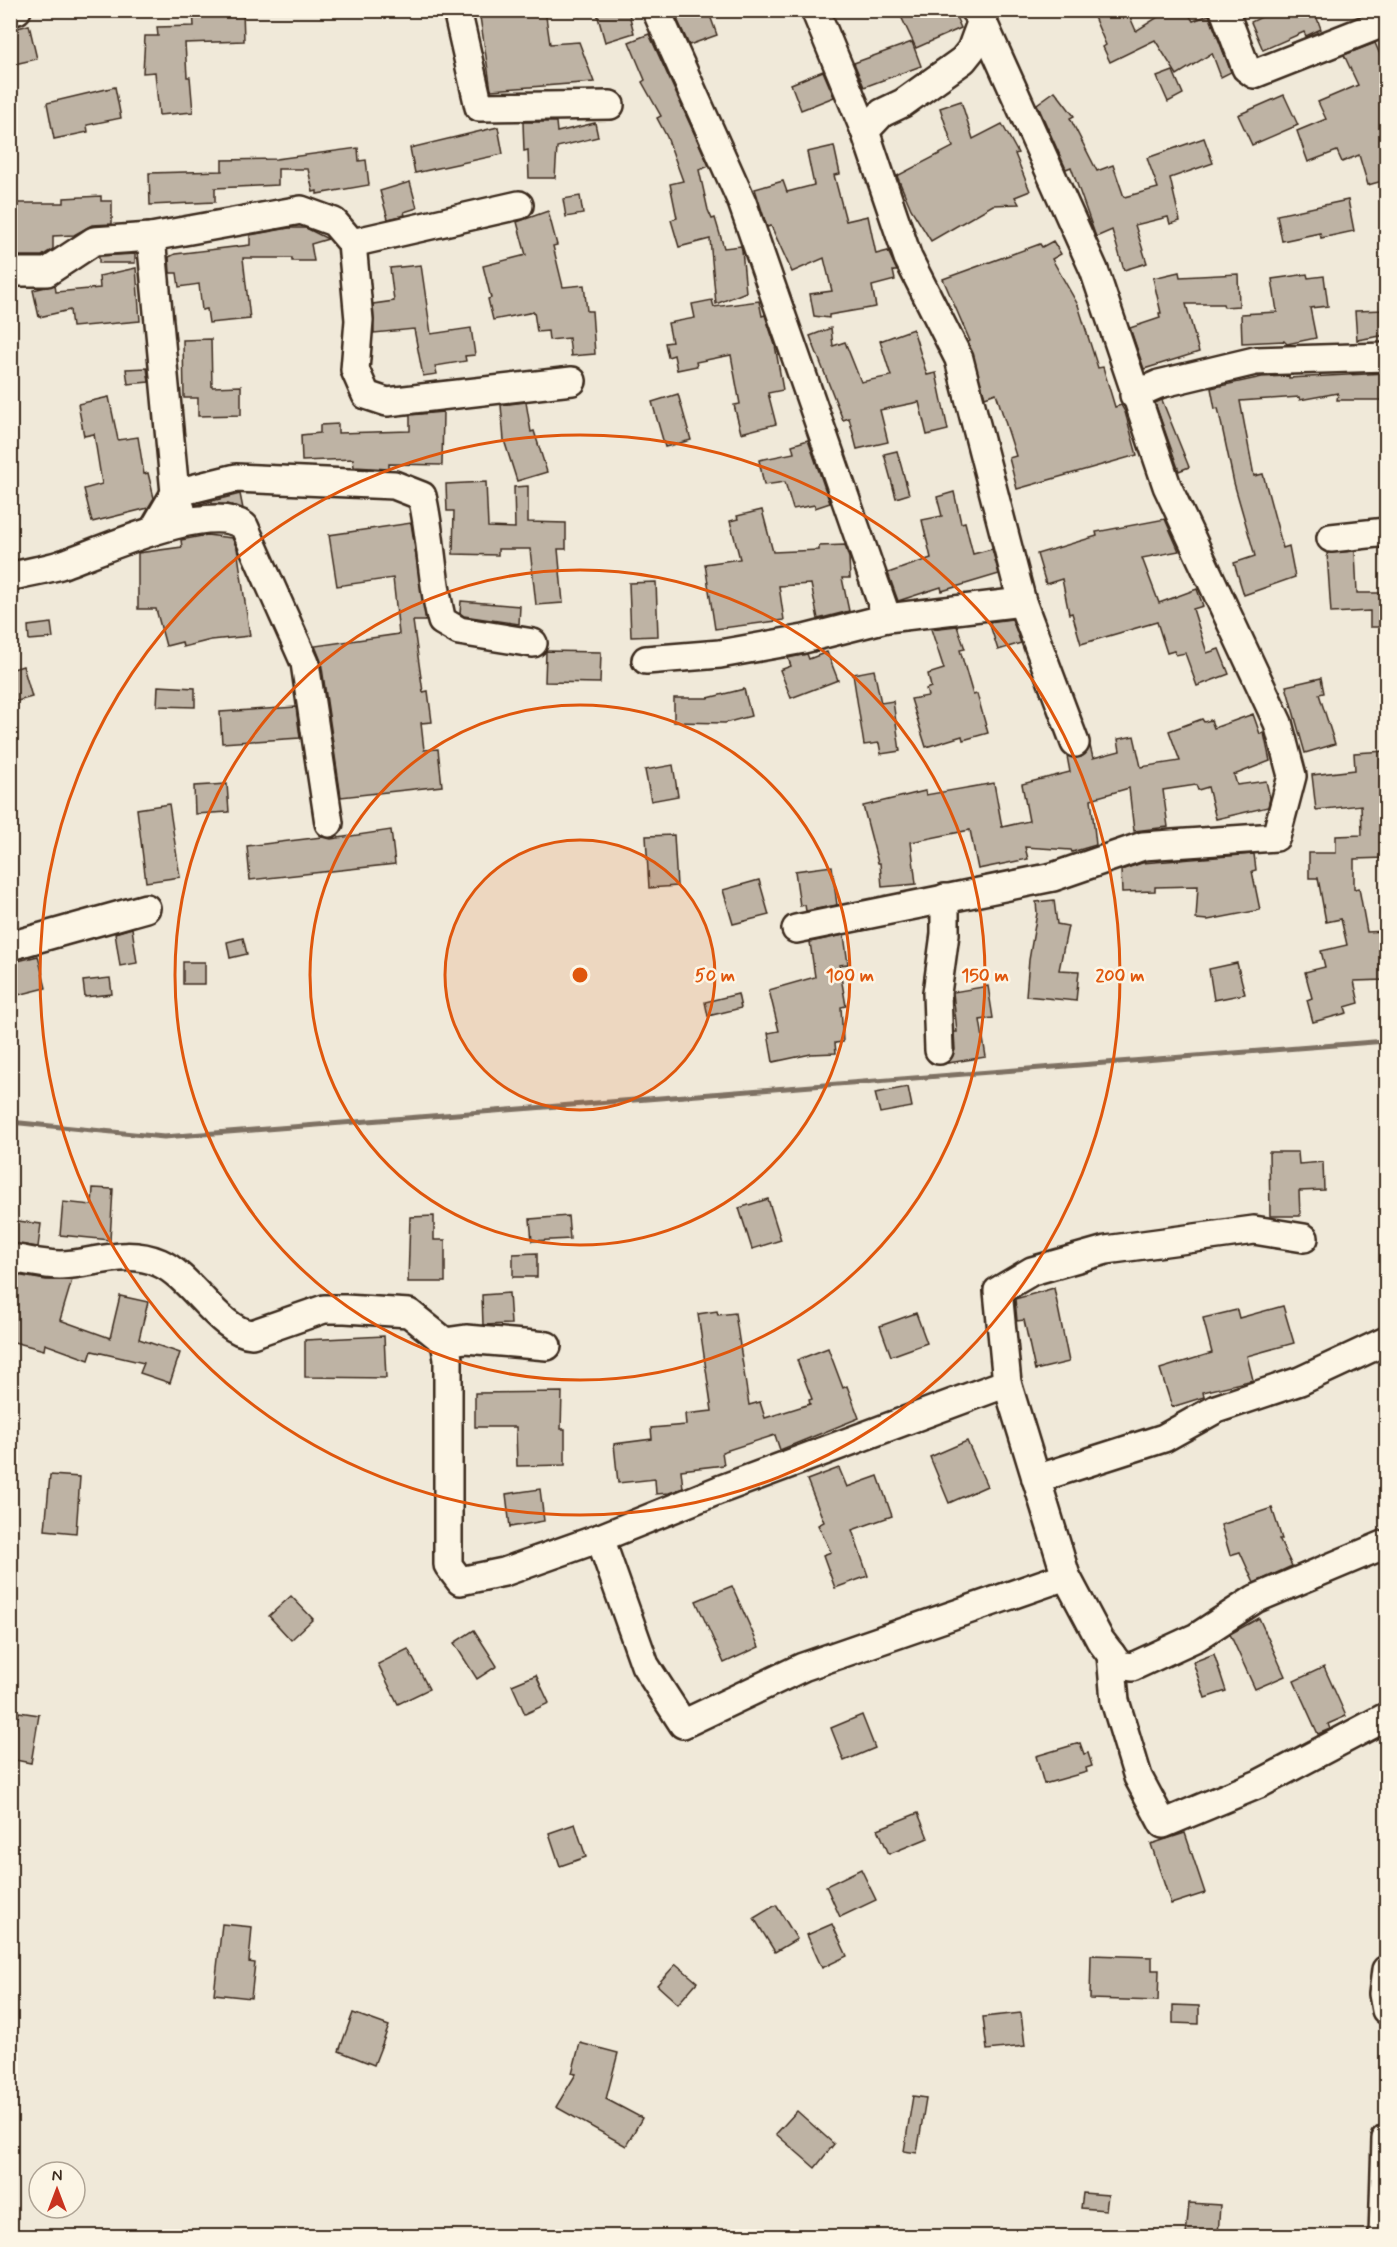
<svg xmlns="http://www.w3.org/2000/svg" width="1397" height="2247" viewBox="0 0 1397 2247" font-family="Mynerve,sans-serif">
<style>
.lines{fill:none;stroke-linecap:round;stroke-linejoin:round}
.stream{stroke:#7e7163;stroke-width:5}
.building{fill:#beb3a4;stroke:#3b2a1e;stroke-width:1.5}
.minor-casing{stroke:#3b2a1e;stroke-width:32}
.minor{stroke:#fcf5e5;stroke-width:27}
.ring{fill:none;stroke:#df570d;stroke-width:3}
.centre{fill:#df570d;stroke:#fcf5e5;stroke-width:3}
.ring-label{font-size:18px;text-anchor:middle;font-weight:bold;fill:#df570d;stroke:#fcf5e5;stroke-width:5;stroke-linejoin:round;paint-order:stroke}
</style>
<rect width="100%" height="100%" fill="#f0e9d9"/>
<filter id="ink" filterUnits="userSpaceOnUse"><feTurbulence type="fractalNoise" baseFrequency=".0167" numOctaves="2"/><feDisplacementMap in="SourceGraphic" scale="12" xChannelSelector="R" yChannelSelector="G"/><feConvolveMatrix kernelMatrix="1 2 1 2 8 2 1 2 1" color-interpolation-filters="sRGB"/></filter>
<g filter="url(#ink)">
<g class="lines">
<polyline class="stream" points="10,1122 164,1137 1386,1041"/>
</g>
<g class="building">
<polygon points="193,10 243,10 244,41 185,43 187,77 190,77 193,112 159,115 155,72 143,73 145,36 158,36 157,27 194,26"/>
<polygon points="479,10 545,10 550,44 579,42 594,82 491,90"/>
<polygon points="596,10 628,10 634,33 605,42"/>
<polygon points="673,10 708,10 717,35 689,45"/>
<polygon points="898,10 953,10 961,28 916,48"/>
<polygon points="1091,10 1127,10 1136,31 1169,10 1186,10 1193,21 1209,15 1231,72 1221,77 1212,53 1177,75 1155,40 1110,62 1103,47 1106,45"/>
<polygon points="1276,10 1314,10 1321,29 1306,36 1304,32 1263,50 1251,22"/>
<polygon points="29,25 37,59 10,65 10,30"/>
<polygon points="649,34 709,166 699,170 708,210 712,219 715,218 724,248 741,246 742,250 746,292 716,304 710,239 679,247 671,220 677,218 670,184 683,181 667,137 657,118 661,116 642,82 645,80 629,42"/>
<polygon points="912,42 921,66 864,87 854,63"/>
<polygon points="1375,43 1386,68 1386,180 1368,185 1359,155 1342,162 1337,151 1308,162 1297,131 1326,119 1318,102 1358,85 1344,55"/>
<polygon points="823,71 834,97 801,110 791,84"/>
<polygon points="1173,71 1183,94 1168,102 1157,77"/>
<polygon points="115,87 121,118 87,125 88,132 54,139 47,103"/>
<polygon points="1055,91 1074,116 1070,118 1097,171 1113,165 1124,197 1158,188 1147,158 1204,138 1213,163 1170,178 1180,221 1170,224 1168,217 1135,225 1147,263 1124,270 1112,230 1096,237 1071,167 1066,169 1037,104"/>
<polygon points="1284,95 1298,125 1252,145 1238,115"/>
<polygon points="961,101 973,139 1002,124 1018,153 1015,154 1030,191 1015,197 1019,204 993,205 931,241 911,209 897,176 953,147 940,108"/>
<polygon points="523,122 556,122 557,132 595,123 598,137 557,147 555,178 529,178 528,150 524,151"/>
<polygon points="498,127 503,154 415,173 410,148"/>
<polygon points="834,146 840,174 834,175 846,221 868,216 876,254 888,251 897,271 893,271 895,280 872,286 876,307 829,315 829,318 814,316 810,294 832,291 824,258 792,272 771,226 767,227 755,189 783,181 787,192 814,185 807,152"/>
<polygon points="358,148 359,161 366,160 369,185 317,194 317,191 313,192 308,169 278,169 278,185 215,188 215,202 150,205 149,173 222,171 222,160 276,159"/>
<polygon points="410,182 417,208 404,212 405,215 388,219 380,191"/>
<polygon points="101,196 101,201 112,201 112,224 92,225 74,235 53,236 53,249 42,256 17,256 17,240 10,240 10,203 64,203 64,198"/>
<polygon points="580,196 583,214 566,217 563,199"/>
<polygon points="1348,200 1354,231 1321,238 1320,233 1282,241 1277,215"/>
<polygon points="548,211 557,245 553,246 563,287 584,285 587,311 592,311 595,354 571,356 569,338 549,340 548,331 537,332 534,312 493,320 488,299 491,298 483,266 526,255 517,222"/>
<polygon points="289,228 306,228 328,239 311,244 314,261 292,261 292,258 243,258 250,319 209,323 207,309 202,310 199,284 179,287 177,273 170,273 169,257 175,254 250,245 250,235"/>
<polygon points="1053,241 1061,254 1052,259 1078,305 1098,368 1103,367 1115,407 1121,405 1125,412 1137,455 1017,489 1009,458 1016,456 996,393 985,397 968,342 970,341 943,279 1040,244 1042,247"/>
<polygon points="135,254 135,263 99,263 99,256"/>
<polygon points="421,265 431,334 471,328 475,355 465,356 466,361 435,366 437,374 423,376 414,329 374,333 373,304 394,301 390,268"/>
<polygon points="136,268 140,321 72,327 70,310 39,317 33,290 55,285 56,292 100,288 99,276"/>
<polygon points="1179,272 1180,277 1238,274 1239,306 1224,307 1223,304 1186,304 1199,352 1144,369 1130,328 1160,318 1159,313 1161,313 1153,278"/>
<polygon points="1307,274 1308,278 1324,276 1328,306 1310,308 1316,338 1287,344 1284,341 1242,343 1241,314 1277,312 1272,279"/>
<polygon points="712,300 714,307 759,301 762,316 765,315 775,345 783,390 768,393 776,424 741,433 734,405 740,404 731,355 696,362 697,366 677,370 674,355 668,357 665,343 672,342 668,323 695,318 692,304"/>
<polygon points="1386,310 1386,335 1357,340 1355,311"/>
<polygon points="831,328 833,346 845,342 861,382 891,376 880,341 913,329 927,375 936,373 948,430 927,435 919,402 880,410 888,442 857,449 849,418 843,420 810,336"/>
<polygon points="211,339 212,387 241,386 241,415 198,416 198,398 184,398 183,340"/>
<polygon points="147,368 149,382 128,384 126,369"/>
<polygon points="1386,373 1386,400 1337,400 1338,393 1300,400 1299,397 1240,401 1254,476 1263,474 1283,548 1289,546 1295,577 1244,595 1234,563 1255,556 1234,483 1218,408 1215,409 1211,388 1262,377 1289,376 1289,378"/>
<polygon points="678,394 691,440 665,447 652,402"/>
<polygon points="109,397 118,440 138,437 144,474 148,473 154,498 148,508 92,522 84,489 102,484 94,434 84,436 78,404"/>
<polygon points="1162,400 1189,467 1179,471 1155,403"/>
<polygon points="526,402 531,432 534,431 547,472 517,481 504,440 501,405"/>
<polygon points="443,412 442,465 389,464 389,469 354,467 353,459 302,461 301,435 320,433 320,425 338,424 338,433 410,431 410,415"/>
<polygon points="808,440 830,503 815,508 815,505 793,509 785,482 764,485 759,460 794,453 792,445"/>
<polygon points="897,451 909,494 896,498 884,454"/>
<polygon points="486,482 488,527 515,528 514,487 528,486 528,522 566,523 566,549 558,549 563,603 536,605 530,549 498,549 498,555 453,554 454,511 447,511 446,484"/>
<polygon points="954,492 961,523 965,522 973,554 992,549 999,574 942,591 941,587 898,601 888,573 931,558 922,520 942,516 937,497"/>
<polygon points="240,494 243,509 228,504 196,505"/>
<polygon points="762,510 773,552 819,550 819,546 845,545 849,558 850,578 842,578 849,611 818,619 811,584 779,586 784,620 715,629 705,564 740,559 730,521 738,519 737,516"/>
<polygon points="1165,519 1179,551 1142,558 1159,603 1197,589 1203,606 1193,609 1207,653 1219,649 1229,674 1197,686 1185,653 1176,655 1174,651 1167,653 1157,622 1081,644 1072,613 1069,614 1062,579 1046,584 1037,554 1097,536 1096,532"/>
<polygon points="411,523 426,621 413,621 423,692 428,691 432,722 421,723 424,750 438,749 442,786 341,797 321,661 315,646 399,634 393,578 337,586 329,535"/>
<polygon points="207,535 232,538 237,548 250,636 211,640 183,647 182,642 166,646 156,609 138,609 138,553 182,547 181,540"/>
<polygon points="1355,551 1357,593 1386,593 1386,627 1370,627 1370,611 1331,613 1327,553"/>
<polygon points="656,582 658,636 631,637 629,583"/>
<polygon points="461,601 520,606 519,624 464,616 460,613"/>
<polygon points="1012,619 1021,643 998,650 989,622"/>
<polygon points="51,623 53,638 29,640 28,626"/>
<polygon points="957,626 965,649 960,650 973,695 977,694 988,733 963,740 962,736 926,747 911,699 928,696 926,689 931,687 928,674 944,669 931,629"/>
<polygon points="546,651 601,652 600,683 545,682"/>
<polygon points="827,652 838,680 791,698 780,670 791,666 788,658 807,654 809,659"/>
<polygon points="23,666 32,697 10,703 10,670"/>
<polygon points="874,670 881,703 893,701 900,751 881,754 879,743 864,745 853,674"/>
<polygon points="1321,678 1324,693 1319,694 1335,744 1305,753 1286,686"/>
<polygon points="158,686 195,688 195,707 157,706"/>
<polygon points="744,689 751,716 725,723 674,722 674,698 708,698"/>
<polygon points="296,707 300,738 222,743 220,712"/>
<polygon points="1253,714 1260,734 1264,733 1270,761 1234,775 1237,785 1266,781 1270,798 1268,807 1216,819 1208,787 1198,790 1196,785 1163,790 1168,827 1134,831 1129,788 1091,799 1096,845 1072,852 1071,850 1025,847 1028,859 978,869 970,830 911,842 916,884 882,887 880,863 878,863 863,806 925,791 926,795 994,783 1002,827 1029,821 1022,784 1070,772 1067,756 1081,757 1090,746 1093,758 1120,751 1118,739 1134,736 1141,767 1180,761 1169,731 1202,719 1204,722 1211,720 1214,728"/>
<polygon points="1386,751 1386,858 1354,859 1354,889 1359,888 1367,932 1386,931 1386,980 1354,981 1359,1003 1345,1007 1347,1013 1313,1022 1307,1000 1312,998 1305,972 1325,967 1321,951 1347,945 1341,919 1326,922 1318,878 1309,878 1309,853 1336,853 1336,836 1362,835 1361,805 1316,810 1312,775 1355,770 1354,753"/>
<polygon points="673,765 678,796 651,801 645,770"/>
<polygon points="227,784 229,812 195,814 194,786"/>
<polygon points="169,804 180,877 146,882 137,809"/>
<polygon points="391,830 395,864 250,880 247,846 322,837 331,839"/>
<polygon points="674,835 677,886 649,888 646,836"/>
<polygon points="1254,854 1256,870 1252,871 1260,910 1208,920 1196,919 1198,886 1155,887 1155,891 1122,892 1121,870 1142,863"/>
<polygon points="832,866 837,905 806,911 805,905 800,906 795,871"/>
<polygon points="759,880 769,915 733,924 723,890"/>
<polygon points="1054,900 1057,924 1068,926 1059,970 1079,971 1076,1001 1026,996 1029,960 1037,913 1036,902"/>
<polygon points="132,928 137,963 120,966 115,933"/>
<polygon points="844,935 848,964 839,965 846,1006 841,1007 843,1042 835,1043 836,1053 811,1054 773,1062 768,1033 779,1031 769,990 815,977 810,942"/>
<polygon points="243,938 247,954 230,958 227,942"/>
<polygon points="38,956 46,988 10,997 10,963"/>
<rect x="183" y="962" width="22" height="22"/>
<polygon points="1237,963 1245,994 1214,1000 1209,969"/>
<polygon points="110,978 112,994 85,997 83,981"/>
<polygon points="988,986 993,1018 980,1020 986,1057 948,1063 955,1050 954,1032 957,1032 953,992"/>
<polygon points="738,994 741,1008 708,1016 705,1002"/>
<polygon points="908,1087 912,1107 880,1113 875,1093"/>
<polygon points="1269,1152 1298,1152 1299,1164 1323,1162 1324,1190 1299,1191 1300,1216 1270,1216"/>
<polygon points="93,1188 113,1189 110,1240 60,1235 63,1202 92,1205"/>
<polygon points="768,1199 781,1240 752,1249 739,1208"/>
<polygon points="434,1216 434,1240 445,1240 445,1282 408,1282 410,1217"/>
<polygon points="568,1216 570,1239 532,1241 530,1219"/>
<polygon points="10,1220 41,1224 38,1247 10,1243"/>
<polygon points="537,1253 537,1277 513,1277 513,1254"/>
<polygon points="10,1274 46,1280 72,1280 60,1320 110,1338 120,1296 148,1302 139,1339 180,1353 170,1383 140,1373 144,1363 92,1351 89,1360 45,1344 44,1350 10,1341"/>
<polygon points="1054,1288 1069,1362 1035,1370 1024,1320 1017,1321 1015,1299"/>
<polygon points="509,1293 511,1324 483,1325 482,1295"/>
<polygon points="1283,1306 1294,1343 1247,1356 1253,1380 1203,1392 1204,1397 1172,1407 1160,1369 1212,1353 1203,1318 1237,1310 1239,1318"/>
<polygon points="717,1311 718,1315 735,1313 749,1405 760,1402 765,1418 810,1404 809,1400 812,1399 797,1360 828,1348 843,1388 847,1386 859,1418 780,1450 775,1435 722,1452 724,1465 681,1470 683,1488 669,1493 656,1494 655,1479 618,1483 614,1444 652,1439 651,1428 686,1425 685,1414 712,1411 698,1314"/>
<polygon points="916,1313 927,1343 891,1356 880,1326"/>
<polygon points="384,1336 386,1378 305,1377 305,1340"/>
<polygon points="562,1392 561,1429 565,1429 565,1465 517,1466 516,1427 475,1427 475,1393"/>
<polygon points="967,1441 987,1486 949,1503 930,1457"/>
<polygon points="839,1468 847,1487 878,1476 892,1516 852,1530 868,1576 835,1588 823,1555 831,1552 818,1525 824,1522 807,1480"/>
<polygon points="50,1475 80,1477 76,1533 45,1530"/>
<polygon points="540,1489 544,1521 510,1527 506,1494"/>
<polygon points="1272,1508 1282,1539 1279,1539 1292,1566 1254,1583 1240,1552 1230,1555 1221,1525"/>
<polygon points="732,1586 759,1647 724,1663 696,1601"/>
<polygon points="291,1596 313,1619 291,1640 269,1616"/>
<polygon points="1259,1618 1285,1676 1255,1689 1230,1634"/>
<polygon points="474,1630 497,1666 477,1679 454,1643"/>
<polygon points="408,1649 429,1689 398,1704 378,1664"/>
<polygon points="1214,1654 1226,1691 1205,1698 1193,1662"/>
<polygon points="1324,1667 1346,1716 1328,1724 1330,1729 1318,1734 1294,1681"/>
<polygon points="536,1675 549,1703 525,1714 512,1685"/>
<polygon points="19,1712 39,1715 31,1763 10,1759"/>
<polygon points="862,1715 875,1748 844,1761 831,1728"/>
<polygon points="1080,1743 1084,1754 1088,1753 1092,1766 1086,1768 1087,1772 1044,1784 1036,1756"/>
<polygon points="918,1813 928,1838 889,1854 878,1829"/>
<polygon points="575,1824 586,1857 560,1866 549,1833"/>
<polygon points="1185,1833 1205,1893 1171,1904 1151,1844"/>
<polygon points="861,1869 876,1900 840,1917 826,1886"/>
<polygon points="776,1905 797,1939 775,1952 754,1918"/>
<polygon points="222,1924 252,1927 249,1962 255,1963 251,1998 214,1994"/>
<polygon points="832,1924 847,1956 822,1968 807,1935"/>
<polygon points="1091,1955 1152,1957 1152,1970 1159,1970 1158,2001 1090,1999"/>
<polygon points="676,1964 697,1982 678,2004 657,1985"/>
<polygon points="1173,2005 1199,2006 1199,2024 1173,2023"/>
<polygon points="353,2013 389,2026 374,2065 339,2051"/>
<polygon points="1021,2013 1025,2046 987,2050 983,2017"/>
<polygon points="580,2043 618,2053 606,2099 642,2118 626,2146 556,2107 576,2074 572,2073"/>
<polygon points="913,2096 926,2098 917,2153 904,2151"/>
<polygon points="797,2111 834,2144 815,2168 776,2134"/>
<polygon points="1083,2193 1108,2195 1106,2210 1081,2208"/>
<polygon points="1189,2203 1220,2205 1218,2236 1186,2236"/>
</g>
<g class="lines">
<g class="minor-casing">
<g id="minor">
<polyline points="457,10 479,107 610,105"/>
<polyline points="656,10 742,202 887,618"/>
<polyline points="815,10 865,131"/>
<polyline points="1224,10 1246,68 1254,74 1386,22"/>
<polyline points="10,12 17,10"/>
<polyline points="985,12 971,50 963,60 903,103 882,113 865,131 908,258 959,359 1022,602 1075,743"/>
<polyline points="151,237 175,493 181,509"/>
<polyline points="352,243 519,205"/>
<polyline points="10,272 47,272 94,241 151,237 301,210 334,222 352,243 359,320 355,370 366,395 387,402 572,381"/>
<polyline points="1134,395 1159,384 1255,361 1386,357"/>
<path d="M154,529l21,-36 61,-15 158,7 28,11c10,42 9,84 20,125l17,10 74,12"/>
<polyline points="1331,538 1386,532"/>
<path d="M10,577c17,-5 34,-7 50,-12 39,-13 149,-65 184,-39l61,137 24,160"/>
<polyline points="646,660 720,654 804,639 887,618 1022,602"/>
<polyline points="796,929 1053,877 1143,846 1276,837 1292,776 1278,723 1167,486 1094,270 981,18 974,10"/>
<polyline points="10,946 146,908"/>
<polyline points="939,1050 937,993 945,934 945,898"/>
<polyline points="1304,1238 1254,1230 1106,1250 1032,1271 998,1291 1007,1383 1066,1576 1100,1640 1119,1665 1132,1667 1197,1637 1255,1599 1386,1544"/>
<path d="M10,1258c16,2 34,7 50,7 35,-1 65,-17 100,-2 32,14 60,69 92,71l72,-25h21l64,4 36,29 21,-3 81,7"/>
<polyline points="445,1342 448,1359 448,1565 460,1581 504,1572 600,1538 719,1490 1007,1383"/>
<polyline points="1036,1479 1164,1438 1216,1409 1300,1381 1386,1341"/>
<polyline points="600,1538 645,1665 683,1724 803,1667 1066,1576"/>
<polyline points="1111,1654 1115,1701 1138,1777 1163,1824 1259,1784 1386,1717"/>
<polyline points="1386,1970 1383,1994 1386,2010"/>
<polyline points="1383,2236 1386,2139"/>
</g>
</g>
<use href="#minor" class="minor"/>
</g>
</g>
<circle cx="580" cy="975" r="135" fill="#df570d" fill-opacity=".12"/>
<g class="ring">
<circle cx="580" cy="975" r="135"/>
<circle cx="580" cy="975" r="270"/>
<circle cx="580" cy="975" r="405"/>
<circle cx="580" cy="975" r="540"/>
</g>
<circle cx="580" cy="975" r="9" class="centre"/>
<g class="ring-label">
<text x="715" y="981">50 m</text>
<text x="850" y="981">100 m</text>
<text x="985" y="981">150 m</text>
<text x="1120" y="981">200 m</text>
</g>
<rect width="1397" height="2247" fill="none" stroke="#fcf5e5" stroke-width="36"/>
<rect x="18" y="18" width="1361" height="2211" fill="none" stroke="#3b2a1e" stroke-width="2" filter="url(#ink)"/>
<g transform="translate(57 2190)"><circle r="28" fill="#fcf5e5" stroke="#afa495" stroke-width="1.5"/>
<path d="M0-4.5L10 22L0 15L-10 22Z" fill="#c8321e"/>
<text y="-9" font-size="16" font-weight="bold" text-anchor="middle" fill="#3b2a1e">N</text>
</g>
</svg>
